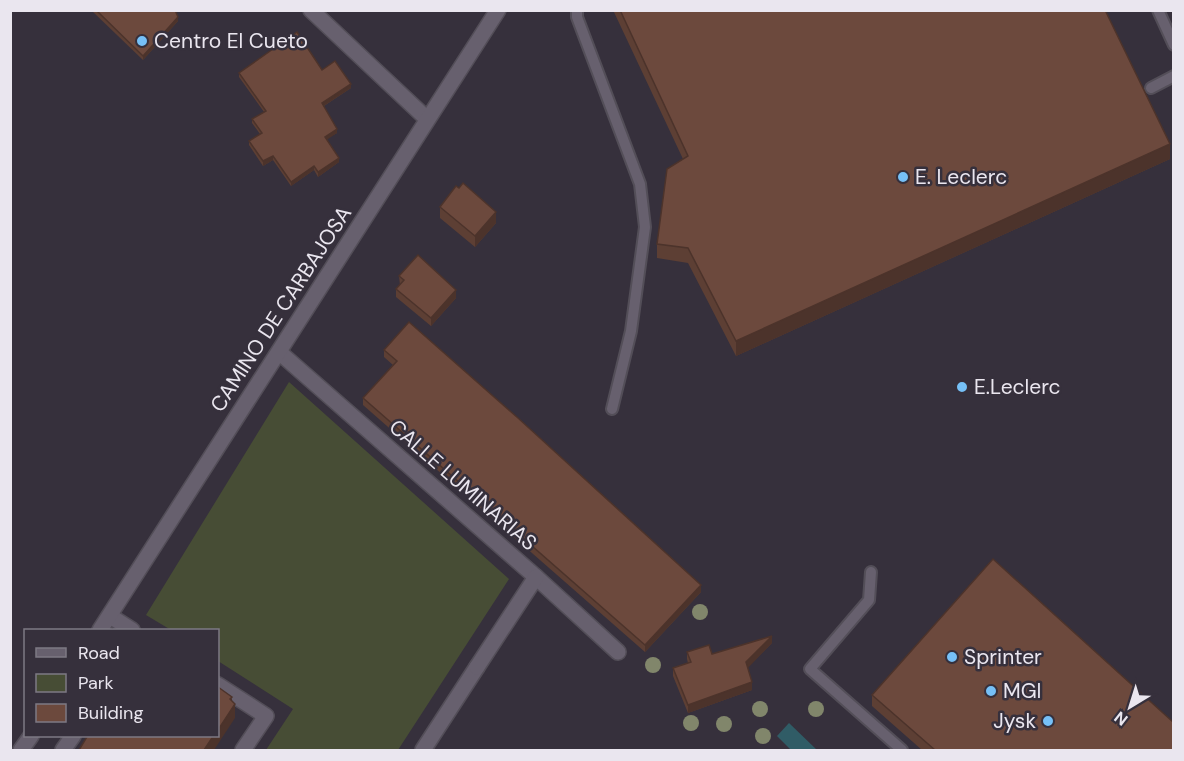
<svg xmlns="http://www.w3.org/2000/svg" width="1184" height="761" viewBox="0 0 1184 761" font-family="'DM Sans',sans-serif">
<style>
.green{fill:#474d35}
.water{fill:#305c66}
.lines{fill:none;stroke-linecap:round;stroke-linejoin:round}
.service-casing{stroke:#534e58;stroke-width:14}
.pedestrian-casing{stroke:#534e58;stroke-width:18}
.minor-casing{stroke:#534e58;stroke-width:18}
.service{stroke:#67606e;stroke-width:10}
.pedestrian{stroke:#67606e;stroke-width:15}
.minor{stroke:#67606e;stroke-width:15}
.tree{fill:#81866b}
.wall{fill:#5d3f34}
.shaded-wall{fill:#4c332b}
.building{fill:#6c493d;stroke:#4c332b;stroke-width:1.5}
.poi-dot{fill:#76c0f7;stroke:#36303c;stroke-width:2}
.labels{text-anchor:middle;stroke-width:5;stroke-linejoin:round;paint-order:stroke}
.poi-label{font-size:21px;fill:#eae6ef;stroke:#36303c;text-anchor:start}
.street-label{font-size:21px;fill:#eae6ef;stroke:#36303c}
</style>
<rect width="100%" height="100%" fill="#36303c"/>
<polygon class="green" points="289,382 509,579 398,750 266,750 293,709 218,661 218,630 171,630 146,615"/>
<polygon class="water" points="789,723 817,750 791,750 777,736"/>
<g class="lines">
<g class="service-casing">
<g id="service">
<polyline points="577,10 577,17 640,184 645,227 631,331 612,409"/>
<polyline points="1158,10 1174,45"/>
<polyline points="1151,88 1174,76"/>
<polyline points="871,572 869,600 810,669 902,750"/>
</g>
</g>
<g class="pedestrian-casing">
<polyline id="pedestrian" points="423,750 477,667"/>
</g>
<g class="minor-casing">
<g id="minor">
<polyline points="311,10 427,119"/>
<polyline points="279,352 536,577 618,652"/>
<polyline points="110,616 132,630"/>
<polyline points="100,630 498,10"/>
<polyline points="477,667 536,577"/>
<polyline points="218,685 266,716 243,750"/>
<polyline points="21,750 31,736"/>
<polyline points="63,750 73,736"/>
</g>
</g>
<use href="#service" class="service"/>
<use href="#pedestrian" class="pedestrian"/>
<use href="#minor" class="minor"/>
</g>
<g class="tree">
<circle cx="700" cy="612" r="8"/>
<circle cx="653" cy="665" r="8"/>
<circle cx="760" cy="709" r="8"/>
<circle cx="816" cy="709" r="8"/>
<circle cx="691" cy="723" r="8"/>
<circle cx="724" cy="724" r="8"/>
<circle cx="763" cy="736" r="8"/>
</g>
<g class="wall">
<polygon points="91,10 175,10 178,21 143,60"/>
<polygon points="613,10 1105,10 1170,159 736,356 688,263 657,258 657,244 683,159"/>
<polygon points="322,70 351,88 324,106 337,133 326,139 339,162 318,177 314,170 291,186 273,160 263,166 249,145 249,141 260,134 252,123 252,119 264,112 239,77 239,73"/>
<polygon points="440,207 496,223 475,247 440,218"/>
<polygon points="399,276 456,298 431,326 396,297 396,289 400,285"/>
<polygon points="384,350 701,592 645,652 363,405 363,398 393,365 384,357"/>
<polygon points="772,643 747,668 752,690 688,713 673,676 673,668 688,663 687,659 687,652 712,654"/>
<polygon points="872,695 1173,750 922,750 872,706"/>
</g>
<g class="shaded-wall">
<polygon points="178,17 178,21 143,60 143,56"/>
<polygon points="351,84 351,88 322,107 322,103"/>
<polygon points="337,129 337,133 325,141 325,137"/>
<polygon points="1170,144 1170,159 736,356 736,341"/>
<polygon points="273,156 273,160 263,166 263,161"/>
<polygon points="339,158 339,162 318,177 318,172"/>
<polygon points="314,166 314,170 291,186 291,182"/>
<polygon points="496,212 496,223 475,247 475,236"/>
<polygon points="456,290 456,298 431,326 431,318"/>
<polygon points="701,585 701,592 645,652 645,645"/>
<polygon points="772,636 772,643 746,670 746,662"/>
<polygon points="752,682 752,690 688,713 688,705"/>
<polygon points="232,697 232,708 235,704 235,718 214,750 204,750 214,735 218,735 218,730"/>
</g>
<g class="building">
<polygon points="96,10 175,10 178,17 143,56"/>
<polygon points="620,10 1105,10 1170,144 736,341 688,248 657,244 667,169 688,156"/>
<polygon points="297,32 322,70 335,61 351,84 322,103 337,129 325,137 339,158 318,172 314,166 291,182 273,156 263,161 249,141 262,133 252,119 266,111 239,73"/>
<polygon points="463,183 496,212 475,236 440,207 456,186 459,188"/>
<polygon points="418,255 456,290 431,318 396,289 404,280 399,276"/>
<polygon points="409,322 518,418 701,585 645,645 363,398 397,361 384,350"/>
<polygon points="993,559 1173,722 1173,750 935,750 872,695"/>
<polygon points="772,636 746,662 752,682 688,705 673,668 691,662 687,652 709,645 712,654"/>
<polygon points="218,687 232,697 230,699 235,704 218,730"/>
<polygon points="88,735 214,735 204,750 79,750"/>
</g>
<g class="poi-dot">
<circle cx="142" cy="41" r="6"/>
<circle cx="903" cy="177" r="6"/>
<circle cx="962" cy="387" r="6"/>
<circle cx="952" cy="657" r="6"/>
<circle cx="991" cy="691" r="6"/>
<circle cx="1048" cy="721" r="6"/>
</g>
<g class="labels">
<g class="poi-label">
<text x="154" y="48">Centro El Cueto</text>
<text x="915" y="184">E. Leclerc</text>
<text x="974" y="394">E.Leclerc</text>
<text x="964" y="664">Sprinter</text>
<text x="1003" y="698">MGI</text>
<text x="1036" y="728" text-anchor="end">Jysk</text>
</g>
<g class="street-label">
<text transform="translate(281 309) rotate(-57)" y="7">CAMINO DE CARBAJOSA</text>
<text transform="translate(463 485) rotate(41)" y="7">CALLE LUMINARIAS</text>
</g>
</g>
<rect width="1184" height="761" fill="none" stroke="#eae6ef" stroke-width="24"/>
<rect x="24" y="629" width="195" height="108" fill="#36303c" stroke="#7e7984" stroke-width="1.5"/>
<rect x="36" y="648" width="30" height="9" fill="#67606e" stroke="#7e7984" stroke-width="1.5"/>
<text x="78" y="659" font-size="18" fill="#eae6ef">Road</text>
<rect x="36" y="674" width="30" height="18" fill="#474d35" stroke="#7e7984" stroke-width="1.5"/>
<text x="78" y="689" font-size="18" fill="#eae6ef">Park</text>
<rect x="36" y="704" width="30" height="18" fill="#6c493d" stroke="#7e7984" stroke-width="1.5"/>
<text x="78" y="719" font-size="18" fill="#eae6ef">Building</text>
<g transform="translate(1130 707) rotate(218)" stroke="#36303c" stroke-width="4.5" paint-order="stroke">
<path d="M0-4.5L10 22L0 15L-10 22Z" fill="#eae6ef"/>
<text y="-9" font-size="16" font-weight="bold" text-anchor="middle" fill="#eae6ef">N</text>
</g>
</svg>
